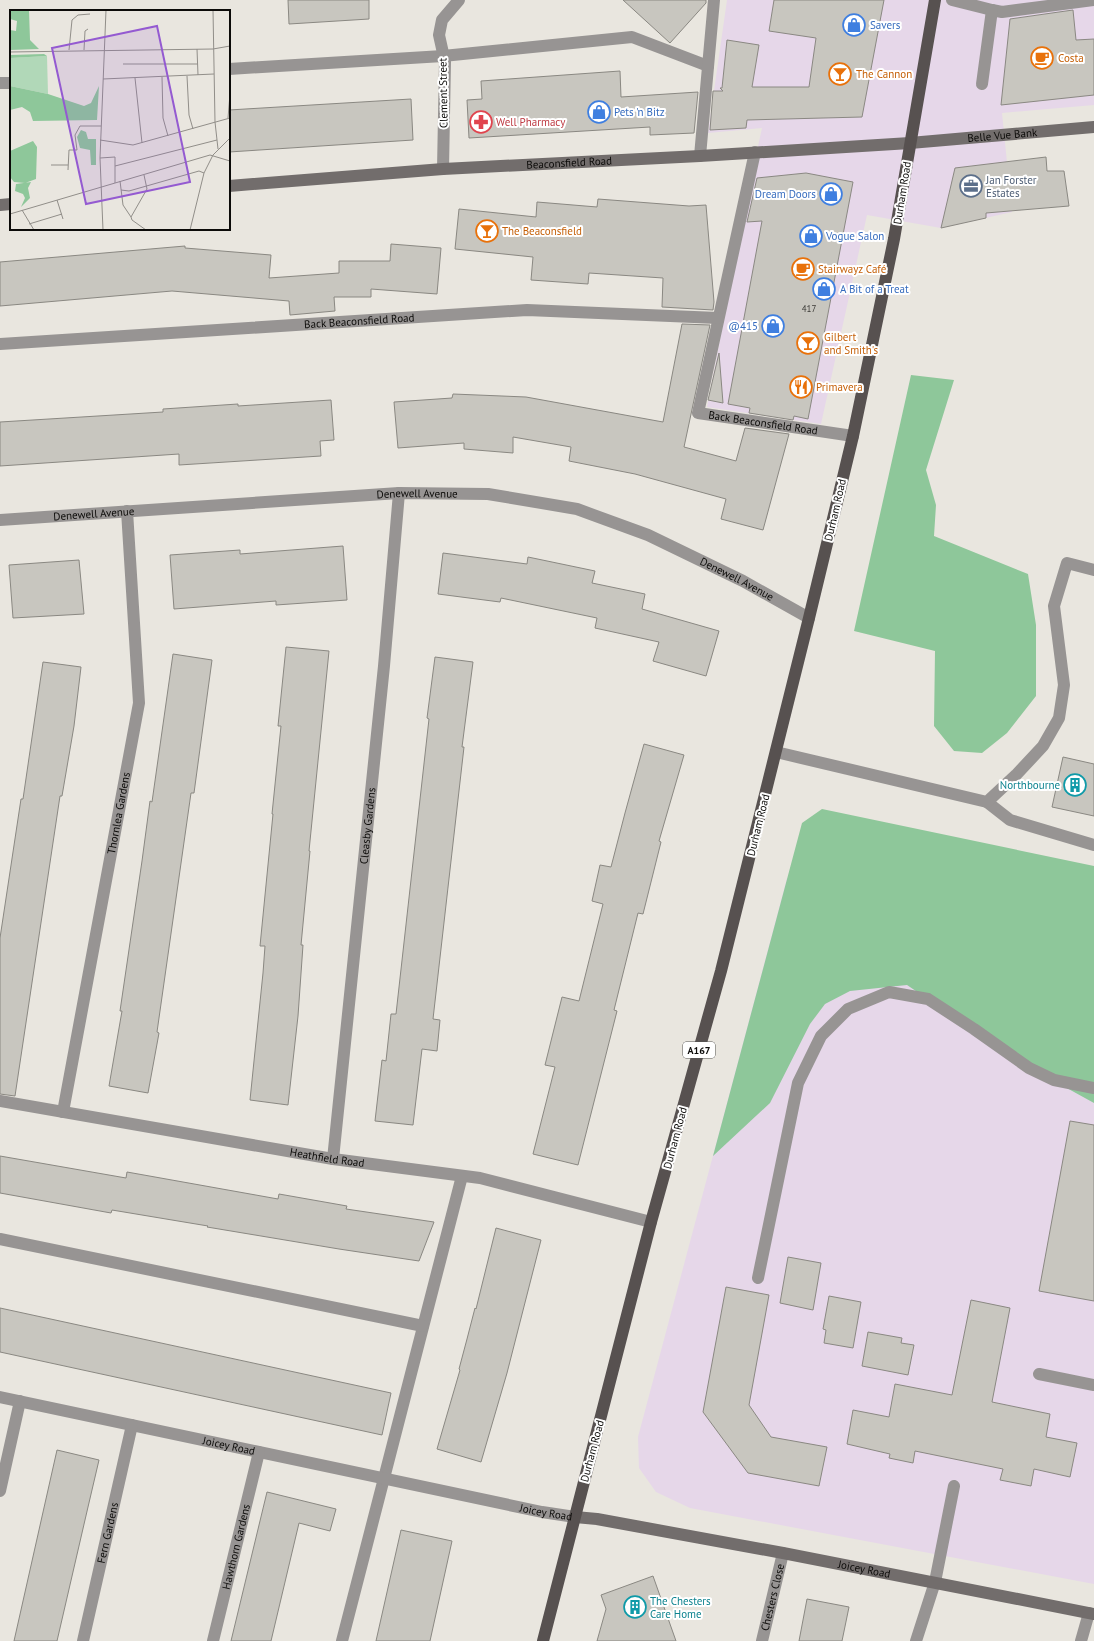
<svg xmlns="http://www.w3.org/2000/svg" width="1094" height="1641" viewBox="0 0 1094 1641" font-family="'PT Sans',sans-serif">
<style>
.commercial{fill:#e6d7e9}
.forest{fill:#8ec79a}
.building{fill:#c8c6bf;stroke:#8a8882}
.lines{fill:none;stroke-linecap:round;stroke-linejoin:round}
.lane{stroke:#979493;stroke-width:12}
.street{stroke:#979493;stroke-width:12}
.secondary{stroke:#726d6c;stroke-width:12}
.primary{stroke:#575150;stroke-width:12}
.labels{text-anchor:middle;stroke-width:4;stroke-linejoin:round;paint-order:stroke}
.number-label{font-size:9px;fill:#3b3a36}
.shield{fill:#fff;stroke:#555453;stroke-width:1}
.shield-label{font-size:10px;font-weight:bold;fill:#0c0b09}
.shop-label{font-size:11px;fill:#366cbe;stroke:#fff;text-anchor:start}
.food-label{font-size:11px;fill:#c56008;stroke:#fff;text-anchor:start}
.street-label{font-size:11px;fill:#0c0b09;stroke:#fff}
.health-label{font-size:11px;fill:#be3a42;stroke:#fff;text-anchor:start}
.service-label{font-size:11px;fill:#4e5e75;stroke:#fff;text-anchor:start}
.culture-label{font-size:11px;fill:#0d838f;stroke:#fff;text-anchor:end}
.inset-road{fill:none;stroke:#918e89;stroke-width:1}
.view{fill:#945ad1;fill-opacity:0.15;stroke:#945ad1;stroke-width:2}
.inset-edge{fill:none;stroke:#0c0b09;stroke-width:2}
</style>
<rect width="100%" height="100%" fill="#e9e6df"/>
<g class="commercial">
<polygon points="727,0 1094,0 1094,105 1002,113 1012,212 941,228 867,215 821,424 707,407 751,178 762,128 708,133"/>
<polygon points="787,878 1094,1029 1094,1584 690,1508 656,1492 639,1468 638,1437"/>
</g>
<g class="forest">
<polygon points="911,375 954,380 926,470 936,505 934,536 1028,574 1036,625 1036,696 1007,733 982,753 954,751 934,726 935,651 854,631"/>
<polygon points="822,809 1094,866 1094,1103 1025,1065 907,985 850,991 825,1004 810,1024 770,1103 713,1156 802,823"/>
</g>
<g class="building">
<polygon points="288,0 369,0 369,19 289,24"/>
<polygon points="623,0 706,0 706,3 670,43"/>
<polygon points="774,0 884,0 862,117 747,120 746,128 710,130 713,91 723,91 720,88 722,88 727,40 759,45 752,87 809,87 816,38 769,31"/>
<polygon points="1073,10 1076,40 1094,39 1094,95 1001,105 1010,19"/>
<polygon points="620,71 621,97 698,92 694,133 650,135 650,127 469,138 467,100 482,99 481,81"/>
<polygon points="411,99 413,140 229,152 229,110"/>
<polygon points="1046,157 1047,171 1064,171 1069,206 986,213 986,218 941,228 955,168"/>
<polygon points="806,173 853,182 808,419 794,416 793,420 749,413 750,408 728,404 762,221 747,222 757,178"/>
<polygon points="598,199 689,206 706,205 714,302 713,310 662,307 663,278 589,273 588,284 531,280 533,257 455,249 459,209 536,217 537,202 597,207"/>
<polygon points="391,244 441,248 437,294 371,289 371,297 334,297 335,311 290,315 289,301 172,291 0,306 0,262 185,246 185,248 271,255 269,278 339,273 339,261 390,261"/>
<polygon points="682,324 710,325 684,447 736,461 745,428 789,434 763,530 721,519 726,499 635,474 569,461 571,447 513,437 513,453 464,449 464,443 398,448 394,402 452,398 453,394 526,397 663,422"/>
<polygon points="719,353 723,403 708,400"/>
<polygon points="331,400 334,440 320,441 321,456 179,465 179,454 0,466 0,422 163,412 163,409 238,404 238,406"/>
<polygon points="343,546 347,600 276,605 276,601 174,609 170,555 240,550 240,554"/>
<polygon points="443,553 527,564 528,557 595,571 592,583 645,594 642,609 719,631 706,676 653,661 659,642 595,628 597,618 501,598 500,602 438,594"/>
<polygon points="79,560 84,614 13,618 9,565"/>
<polygon points="286,647 329,651 309,851 310,851 301,945 303,945 298,1016 288,1105 250,1100 263,973 265,946 260,946 273,814 272,814 281,726 278,726"/>
<polygon points="173,654 212,660 194,793 191,793 157,1032 159,1033 148,1093 109,1086 122,1011 120,1011 142,861 150,801 152,802"/>
<polygon points="435,657 473,662 462,747 464,747 433,1019 440,1020 437,1051 422,1049 413,1125 375,1121 382,1060 386,1061 391,1014 396,1014 429,719 427,718"/>
<polygon points="43,662 81,667 74,726 62,796 60,796 15,1096 0,1094 0,938 21,799 23,799"/>
<polygon points="644,744 684,755 659,841 661,842 643,914 638,913 614,1010 617,1011 578,1165 533,1154 555,1067 545,1065 562,997 579,1001 603,904 592,901 600,865 611,867 625,813"/>
<polygon points="1063,757 1094,764 1094,816 1052,807"/>
<polygon points="1070,1121 1094,1125 1094,1301 1039,1291"/>
<polygon points="0,1156 126,1178 127,1172 278,1199 279,1194 347,1206 346,1209 434,1222 419,1261 339,1249 207,1227 208,1226 112,1210 111,1213 0,1193"/>
<polygon points="496,1228 541,1240 507,1373 481,1462 437,1449 460,1370 459,1369 467,1339 475,1308 476,1309"/>
<polygon points="788,1257 821,1263 813,1310 780,1303"/>
<polygon points="726,1287 769,1295 749,1405 771,1437 827,1447 819,1486 748,1473 703,1412"/>
<polygon points="829,1296 861,1302 853,1348 824,1343 826,1330 823,1329"/>
<polygon points="971,1300 1010,1308 992,1402 1050,1414 1046,1437 1077,1443 1070,1477 1034,1469 1031,1486 1000,1480 1003,1469 915,1451 913,1463 889,1458 890,1454 847,1444 853,1410 889,1417 895,1384 952,1395"/>
<polygon points="0,1308 391,1393 382,1435 0,1352"/>
<polygon points="868,1332 902,1338 901,1343 914,1345 908,1375 862,1366"/>
<polygon points="57,1450 99,1460 88,1507 57,1641 14,1641"/>
<polygon points="267,1492 336,1509 330,1531 299,1523 271,1641 231,1641"/>
<polygon points="401,1530 452,1541 430,1641 376,1641"/>
<polygon points="653,1576 676,1641 597,1641 606,1609 601,1595"/>
<polygon points="807,1599 849,1607 842,1641 799,1641"/>
</g>
<g class="lines">
<g class="lane">
<polyline points="952,0 992,10 1002,12 1094,0"/>
<polyline points="982,84 992,10"/>
<polyline points="987,802 1010,820 1094,845"/>
<polyline points="758,1278 798,1083 821,1036 848,1009 889,992 928,999 974,1029 1029,1068 1054,1080 1094,1088"/>
<polyline points="1039,1374 1094,1385"/>
<polyline points="0,1491 20,1401"/>
<polyline points="935,1582 954,1486"/>
<polyline points="342,1641 462,1176"/>
<polyline points="1081,1641 1089,1613"/>
</g>
<g class="street">
<polyline points="229,69 443,56 632,37 708,66"/>
<polyline points="0,83 11,83"/>
<path id="s1" d="M755,152l-57,261 155,23"/>
<polyline points="700,156 714,0"/>
<polyline points="443,169 445,62 439,35 442,20 459,0"/>
<path id="s2" d="M0,344l527,-34 191,8"/>
<path id="s3" d="M0,520l399,-27 89,1 89,15 71,26 95,46 66,37"/>
<polyline points="776,752 987,802 1016,775 1043,746 1059,718 1064,685 1054,606 1067,563 1094,570"/>
<path id="s4" d="M0,1101l333,58 147,19 171,44"/>
<path id="s5" d="M63,1112l76,-409 -12,-192"/>
<path id="s6" d="M333,1159l51,-493 15,-173"/>
<polyline points="0,1239 423,1326"/>
<path id="s7" d="M0,1397l542,115 33,5"/>
<path id="s8" d="M83,1641l49,-216"/>
<path id="s9" d="M213,1641l46,-189"/>
<path id="s10" d="M762,1641l21,-88"/>
<polyline points="916,1641 935,1582"/>
</g>
<g class="secondary">
<path id="s11" d="M229,186l214,-17 257,-13 210,-13 184,-16"/>
<polyline points="0,205 11,204"/>
<path id="s12" d="M575,1517l22,2 186,34 311,61"/>
</g>
<polyline class="primary" points="543,1641 651,1222 721,971 809,618 853,436 894,239 935,0"/>
</g>
<defs>
<g id="shop-ring" transform="scale(1.15)"><circle r="9.5" fill="#fff" stroke="#3f7fe0" stroke-width="1.5"/><path d="M-5-2.5h2.3a2.7 3.5 0 0 1 5.4 0H5L5.5 6h-11ZM-1.5-2.5h3a1.5 2.3 0 0 0-3 0Z" fill="#3f7fe0"/></g>
<g id="cafe-ring" transform="scale(1.15)"><circle r="9.5" fill="#fff" stroke="#e8710a" stroke-width="1.5"/><path d="M-5.5-4.5H6V0H3Q3 3.5 0 3.5H-2.5Q-5.5 3.5-5.5 0ZM3-3.2v2h1.7v-2ZM-6 4.5H4V6H-6Z" fill="#e8710a"/></g>
<g id="bar-ring" transform="scale(1.15)"><circle r="9.5" fill="#fff" stroke="#e8710a" stroke-width="1.5"/><path d="M-6-5H6L.8 .8V4.5H3.5V6h-7V4.5H-.8V.8Z" fill="#e8710a"/></g>
<g id="pharmacy-ring" transform="scale(1.15)"><circle r="9.5" fill="#fff" stroke="#e0444e" stroke-width="1.5"/><path d="M-2-6h4v4h4v4h-4v4h-4v-4h-4v-4h4Z" fill="#e0444e"/></g>
<g id="office-ring" transform="scale(1.15)"><circle r="9.5" fill="#fff" stroke="#5c6f8a" stroke-width="1.5"/><path d="M-6-3h4V-5.5h4V-3h4V5H-6ZM-1-4.5V-3h2v-1.5ZM-6 0V1H6V0Z" fill="#5c6f8a"/></g>
<g id="restaurant-ring" transform="scale(1.15)"><circle r="9.5" fill="#fff" stroke="#e8710a" stroke-width="1.5"/><path d="M-5-6h1v4h1v-4h1v4h1v-4h1v5L-1.5 .5V6h-2V.5L-5-1ZM5-6V6H3V1.5H1.5Q1.5-4 5-6Z" fill="#e8710a"/></g>
<g id="building-ring" transform="scale(1.15)"><circle r="9.5" fill="#fff" stroke="#0f9aa8" stroke-width="1.5"/><path d="M-4-6H4V6H1V3H-1V6H-4ZM-2.5-4.3h1.7v1.8h-1.7ZM.8-4.3h1.7v1.8H.8ZM-2.5-1h1.7V.8h-1.7ZM.8-1h1.7V.8H.8Z" fill="#0f9aa8"/></g>
</defs>
<g fill-rule="evenodd">
<use href="#shop-ring" x="854" y="25"/>
<use href="#cafe-ring" x="1042" y="58"/>
<use href="#bar-ring" x="840" y="74"/>
<use href="#shop-ring" x="599" y="112"/>
<use href="#pharmacy-ring" x="481" y="122"/>
<use href="#office-ring" x="971" y="186"/>
<use href="#shop-ring" x="831" y="194"/>
<use href="#bar-ring" x="487" y="231"/>
<use href="#shop-ring" x="811" y="236"/>
<use href="#cafe-ring" x="803" y="269"/>
<use href="#shop-ring" x="824" y="289"/>
<use href="#shop-ring" x="773" y="326"/>
<use href="#bar-ring" x="808" y="343"/>
<use href="#restaurant-ring" x="801" y="387"/>
<use href="#building-ring" x="1075" y="785"/>
<use href="#building-ring" x="635" y="1607"/>
</g>
<g class="labels">
<g class="number-label">
<text x="809" y="312">417</text>
</g>
<rect class="shield" x="683" y="1042" width="32" height="16" rx="3"/>
<g class="shield-label">
<text x="699" y="1054">A167</text>
</g>
<g class="shop-label">
<text x="870" y="29">Savers</text>
<text x="614" y="116">Pets 'n Bitz</text>
<text x="816" y="198" text-anchor="end">Dream Doors</text>
<text x="826" y="240">Vogue Salon</text>
<text x="840" y="293">A Bit of a Treat</text>
<text x="758" y="330" text-anchor="end">@415</text>
</g>
<g class="food-label">
<text x="1058" y="62">Costa</text>
<text x="856" y="78">The Cannon</text>
<text x="502" y="235">The Beaconsfield</text>
<text x="818" y="273">Stairwayz Café</text>
<text x="824" y="341">Gilbert<tspan x="824" dy="13">and Smith's</tspan></text>
<text x="816" y="391">Primavera</text>
</g>
<g class="street-label">
<text transform="translate(443 93) rotate(-91)" y="4">Clement Street</text>
<text dy="4" stroke="none"><textPath href="#s11" startOffset="775">Belle Vue Bank</textPath></text>
<text dy="4" stroke="none"><textPath href="#s11" startOffset="341">Beaconsfield Road</textPath></text>
<text transform="translate(902 193) rotate(-81)" y="4">Durham Road</text>
<text dy="4" stroke="none"><textPath href="#s2" startOffset="360">Back Beaconsfield Road</textPath></text>
<text dy="4" stroke="none"><textPath href="#s1" startOffset="333">Back Beaconsfield Road</textPath></text>
<text dy="4" stroke="none"><textPath href="#s3" startOffset="418">Denewell Avenue</textPath></text>
<text transform="translate(835 510) rotate(-77)" y="4">Durham Road</text>
<text dy="4" stroke="none"><textPath href="#s3" startOffset="94">Denewell Avenue</textPath></text>
<text dy="4" stroke="none"><textPath href="#s3" startOffset="754">Denewell Avenue</textPath></text>
<text dy="4" stroke="none"><textPath href="#s5" startOffset="304">Thornlea Gardens</textPath></text>
<text transform="translate(758 825) rotate(-76)" y="4">Durham Road</text>
<text dy="4" stroke="none"><textPath href="#s6" startOffset="335">Cleasby Gardens</textPath></text>
<text transform="translate(675 1138) rotate(-75)" y="4">Durham Road</text>
<text dy="4" stroke="none"><textPath href="#s4" startOffset="332">Heathfield Road</textPath></text>
<text dy="4" stroke="none"><textPath href="#s7" startOffset="234">Joicey Road</textPath></text>
<text transform="translate(592 1451) rotate(-75)" y="4">Durham Road</text>
<text dy="4" stroke="none"><textPath href="#s7" startOffset="558">Joicey Road</textPath></text>
<text dy="4" stroke="none"><textPath href="#s8" startOffset="111">Fern Gardens</textPath></text>
<text dy="4" stroke="none"><textPath href="#s9" startOffset="97">Hawthorn Gardens</textPath></text>
<text dy="4" stroke="none"><textPath href="#s12" startOffset="294">Joicey Road</textPath></text>
<text dy="4" stroke="none"><textPath href="#s10" startOffset="45">Chesters Close</textPath></text>
</g>
<g class="health-label">
<text x="496" y="126">Well Pharmacy</text>
</g>
<g class="service-label">
<text x="986" y="184">Jan Forster<tspan x="986" dy="13">Estates</tspan></text>
</g>
<g class="culture-label">
<text x="1060" y="789">Northbourne</text>
<text x="650" y="1605" text-anchor="start">The Chesters<tspan x="650" dy="13">Care Home</tspan></text>
</g>
</g>
<g transform="translate(10 10)">
<rect width="220" height="220" fill="#e9e6df"/>
<path d="M37,46l1,38 -38,-8v-28z" fill="#b1d8b8"/>
<path d="M1,0h18l1,30 9,9 -29,1v-20l6,1 1,-10 -7,-2zM34,44l3,2 -37,2v-3zM0,76l38,8 36,12 7,-3 8,-17 -2,34 -64,1 -3,-9 -8,-5 -12,3zM71,120l5,2 2,7h8v26h-5l-1,-15 -10,-2 -3,-11zM23,131l4,6 -1,32 -11,4 -11,-1 -4,-5v-26zM21,172l-3,6 2,10 -9,9 4,-9 -2,-4 -8,-3 1,-7z" fill="#8ec79a"/>
<path class="inset-road" d="M203,0l2,112 3,27M187,39l1,26M59,40l3,-30 6,-5 12,-1M74,40l1,-19 3,-2M0,42l203,-3 17,-3M113,54h75M177,66l2,39 4,14M152,67l1,41 5,18M125,68l7,65M93,69l111,-5M218,108l2,-24M90,130l33,5 97,-27M90,148l15,-1v26M41,155h17M105,156l102,-26M58,160l1,-20h8l-2,-15 5,-9h21M134,165l3,14 -16,28 1,3 14,10M110,171l3,24 8,12M111,180l8,1 70,-20 5,2M47,190l6,19M12,200l12,20M0,204l200,-59 20,6M19,214l33,-10M93,220l-3,-72 6,-148M180,220l14,-57 9,-18 17,-17"/>
<path class="view" d="M147,16l33,156 -104,22 -34,-156z"/>
<rect width="220" height="220" class="inset-edge"/>
</g>
</svg>
